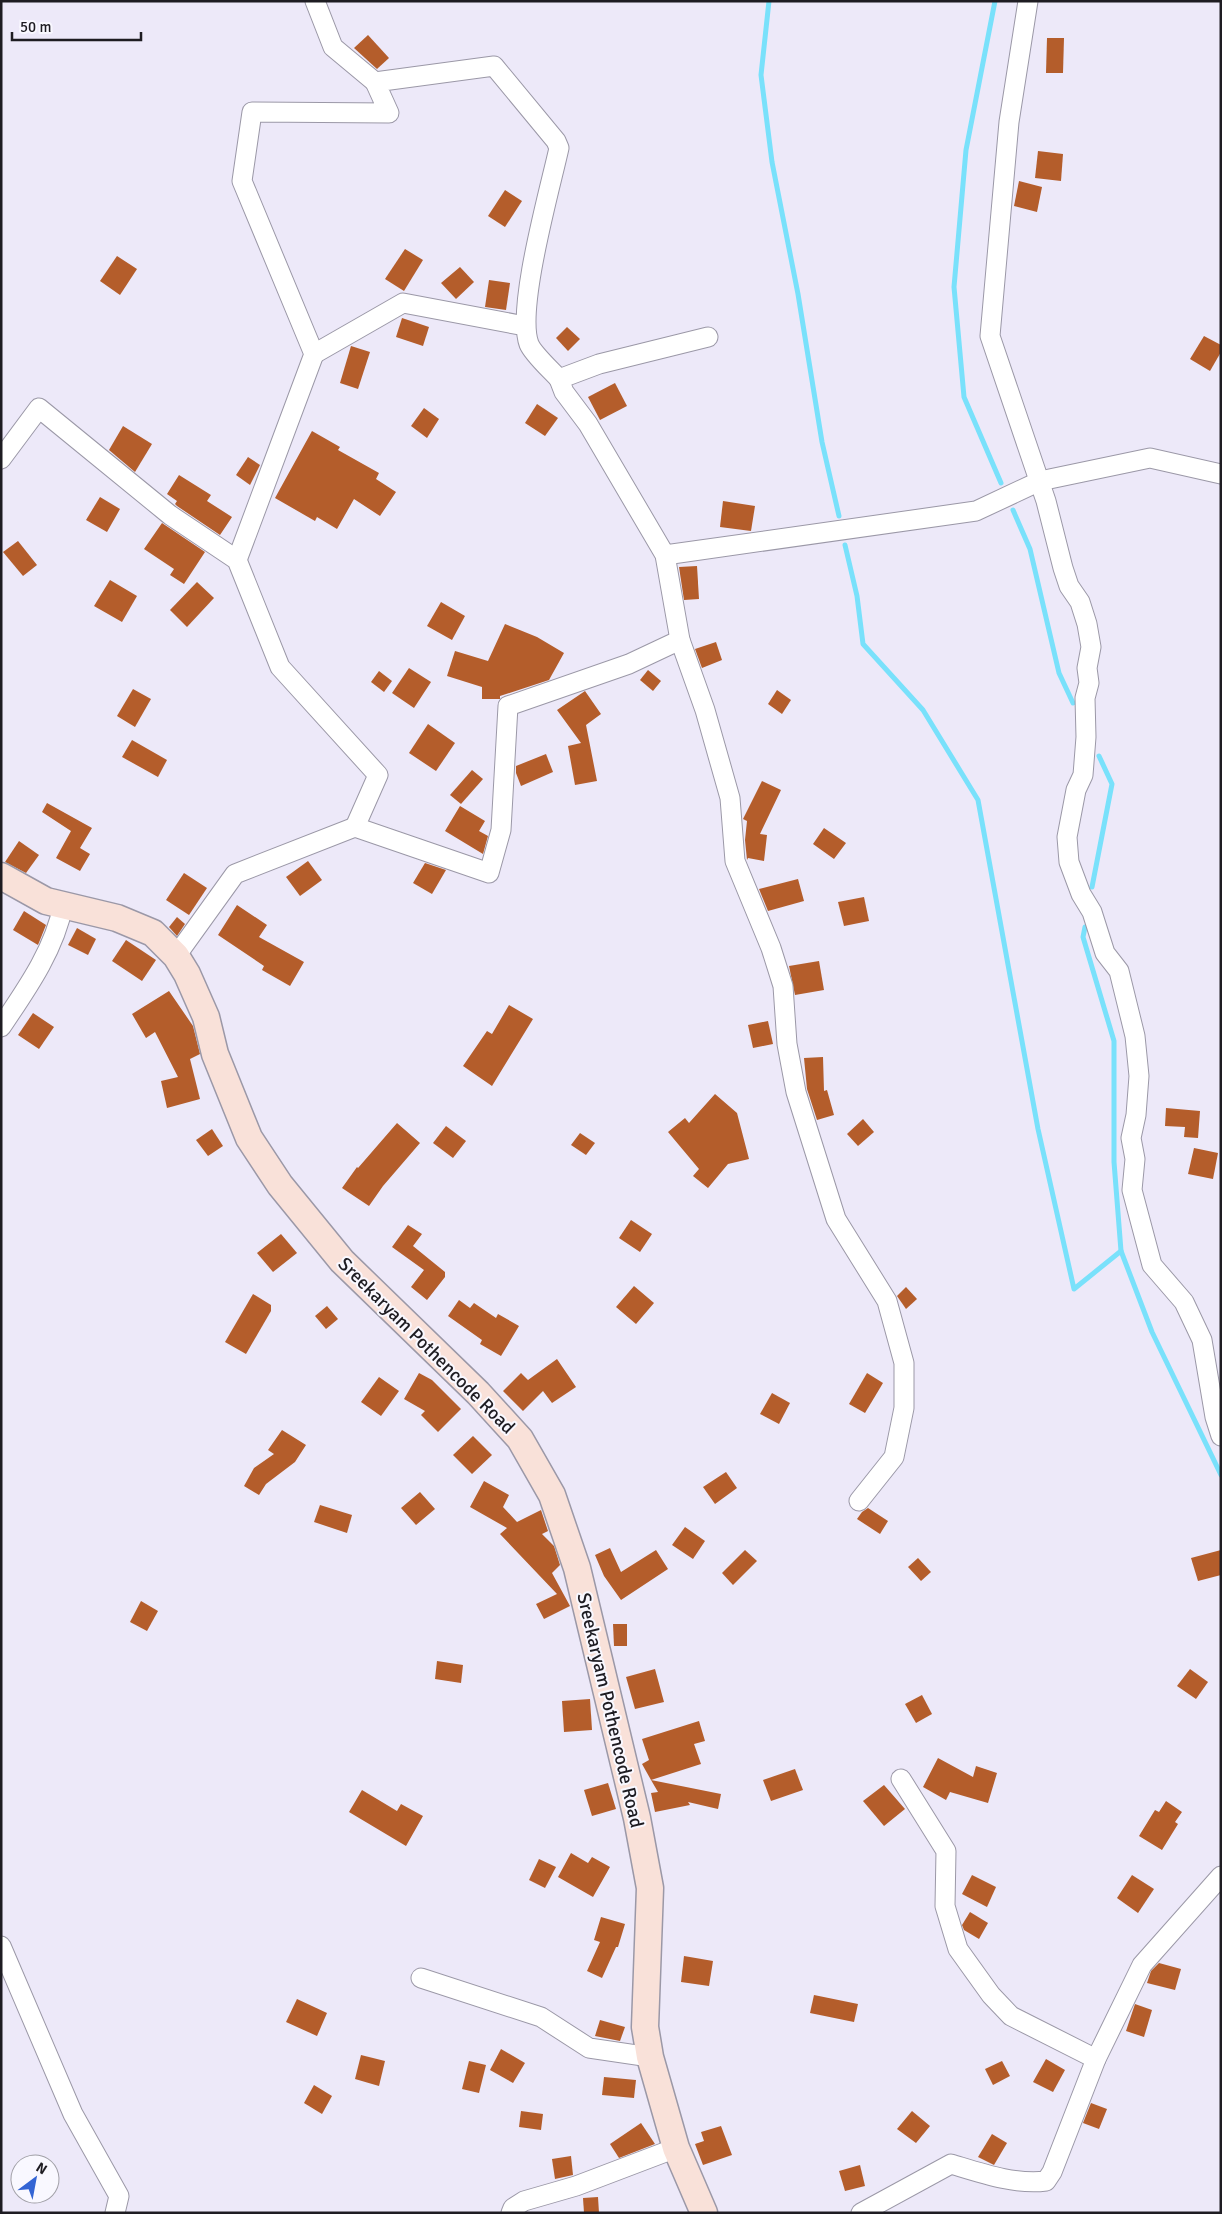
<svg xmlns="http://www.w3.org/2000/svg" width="1222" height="2214" viewBox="0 0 1222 2214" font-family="Signika,sans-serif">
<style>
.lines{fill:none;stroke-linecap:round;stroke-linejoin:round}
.stream{stroke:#79e1fb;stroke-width:5}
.building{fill:#b45d2b}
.street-casing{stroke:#9b98a7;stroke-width:21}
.secondary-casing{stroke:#9b98a7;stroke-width:29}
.street{stroke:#fff;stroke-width:19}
.secondary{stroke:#f9e1d9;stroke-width:26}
.labels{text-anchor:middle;stroke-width:4;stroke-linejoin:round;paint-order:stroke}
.street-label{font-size:19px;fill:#1e1c22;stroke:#f9f8ff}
</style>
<rect width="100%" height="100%" fill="#ede9f9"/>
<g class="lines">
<g class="stream">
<polyline points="769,1 761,75 772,162 798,294 822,442 839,516"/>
<polyline points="995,1 966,150 954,287 964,397 1001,483"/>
<polyline points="1013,510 1030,549 1059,673 1073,703"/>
<polyline points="845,545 857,596 863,644 923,710 978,800 1038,1129 1074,1289 1121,1251 1152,1332 1221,1475"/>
<polyline points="1092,887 1112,784 1099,756"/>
<polyline points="1085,927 1083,937 1114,1041 1114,1162 1121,1251"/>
</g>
</g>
<g class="building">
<polygon points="368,35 389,58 377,69 354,48"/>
<polygon points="1047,38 1064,38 1063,73 1046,73"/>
<polygon points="1038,151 1063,154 1061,181 1035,178"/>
<polygon points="1019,181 1042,187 1037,212 1014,206"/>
<polygon points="505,190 522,201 505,227 488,216"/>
<polygon points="405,249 423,260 404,291 385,279"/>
<polygon points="117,256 137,269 120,295 100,281"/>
<polygon points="460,267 474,282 456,299 441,283"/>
<polygon points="489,280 510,283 506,310 485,307"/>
<polygon points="402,318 429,327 423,346 396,337"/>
<polygon points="567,327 580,339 568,351 556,338"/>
<polygon points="1204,336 1221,345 1221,352 1210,371 1190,359"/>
<polygon points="351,346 370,352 358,389 340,383"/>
<polygon points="615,383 627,406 600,420 588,397"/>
<polygon points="537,404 558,418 545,436 525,423"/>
<polygon points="424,408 439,419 427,438 411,426"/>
<polygon points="123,426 152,444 135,472 109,450"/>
<polygon points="312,431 340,447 338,450 379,473 376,479 396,492 380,516 354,499 337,529 317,517 315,521 275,498"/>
<polygon points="248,457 260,465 250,485 236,475"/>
<polygon points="179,475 211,495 207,501 232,517 220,535 177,506 175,504 177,501 167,494"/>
<polygon points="100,497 120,509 107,532 86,520"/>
<polygon points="723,501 755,506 751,531 720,527"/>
<polygon points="162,523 205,552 184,584 170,575 174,569 144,549"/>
<polygon points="18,541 37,565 23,576 3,552"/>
<polygon points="697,566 699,599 684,600 679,567"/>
<polygon points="110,580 137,596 122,622 94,606"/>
<polygon points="197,582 214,598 187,627 170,610"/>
<polygon points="441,602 465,616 452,640 427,626"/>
<polygon points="505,624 537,637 564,653 549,680 500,696 500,699 482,699 482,687 447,676 455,651 488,661"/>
<polygon points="716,642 722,660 702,668 695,649"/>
<polygon points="409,668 431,682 414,708 392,693"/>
<polygon points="648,670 661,681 653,691 640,680"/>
<polygon points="379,671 392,681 384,692 371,682"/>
<polygon points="133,689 151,699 135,727 117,716"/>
<polygon points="777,690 791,700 782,714 768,704"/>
<polygon points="585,691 601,714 586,725 597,781 575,785 568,746 581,743 557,710"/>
<polygon points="428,724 455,743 436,771 409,753"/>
<polygon points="132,740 167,760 158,777 122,757"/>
<polygon points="546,754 553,772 521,786 516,773 516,766"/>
<polygon points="472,770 483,779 461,804 450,795"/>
<polygon points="762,781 781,790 760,834 767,835 764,861 748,858 747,860 745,840 747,821 743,819"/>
<polygon points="47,803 92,828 80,848 90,854 80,871 56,858 71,831 42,812"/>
<polygon points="460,806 485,821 479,831 488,836 483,854 445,831"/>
<polygon points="824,828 846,843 834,859 813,844"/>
<polygon points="19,841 39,855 26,873 5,862"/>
<polygon points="308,861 322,880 300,896 286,877"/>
<polygon points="425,863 446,870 432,894 413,883"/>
<polygon points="184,873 207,888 189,915 166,900"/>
<polygon points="798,879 804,901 768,911 759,889"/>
<polygon points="864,897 869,921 844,926 838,902"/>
<polygon points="237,905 267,925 259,937 304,962 290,986 262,970 264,966 218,935"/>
<polygon points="24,911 46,925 38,945 13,930"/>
<polygon points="177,917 185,924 177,936 169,927"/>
<polygon points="77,928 96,939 88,955 68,945"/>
<polygon points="126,940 156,960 142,981 112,961"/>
<polygon points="819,961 824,990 795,995 789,966"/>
<polygon points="169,991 193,1026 200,1054 190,1059 200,1099 167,1108 161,1081 178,1077 155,1032 146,1038 132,1014"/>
<polygon points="509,1005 533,1019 492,1086 463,1066 487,1031 492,1034"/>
<polygon points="33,1013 54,1027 39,1049 18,1035"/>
<polygon points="768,1021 773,1044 753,1048 748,1025"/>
<polygon points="823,1057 824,1091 827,1090 834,1115 817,1120 807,1089 804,1058"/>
<polygon points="715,1094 737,1113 749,1159 728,1164 708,1188 693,1176 699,1169 668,1132 685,1118 689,1123"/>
<polygon points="1166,1108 1200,1111 1198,1138 1184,1137 1185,1127 1165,1126"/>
<polygon points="863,1119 874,1132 858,1146 847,1134"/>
<polygon points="397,1123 420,1143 383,1186 369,1206 342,1188 357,1167 358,1168"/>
<polygon points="446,1126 466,1141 453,1158 433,1143"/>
<polygon points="212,1129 223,1146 208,1156 196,1140"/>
<polygon points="580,1133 595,1143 586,1155 571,1145"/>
<polygon points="1194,1148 1218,1153 1213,1179 1188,1174"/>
<polygon points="631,1220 652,1234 640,1252 619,1238"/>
<polygon points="408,1225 422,1234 413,1246 445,1272 445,1277 427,1300 411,1287 424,1270 392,1247"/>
<polygon points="281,1234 297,1253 273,1272 257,1253"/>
<polygon points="634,1286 654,1303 636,1324 616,1307"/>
<polygon points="906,1287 917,1299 906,1309 897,1296"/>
<polygon points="253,1294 271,1305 271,1311 246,1354 225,1342"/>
<polygon points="459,1300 470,1308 474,1303 496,1318 498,1314 519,1326 501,1356 480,1344 482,1340 448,1316"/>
<polygon points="327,1306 338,1319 326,1329 315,1316"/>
<polygon points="557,1359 576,1387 552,1403 543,1391 523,1411 503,1391 521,1373 528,1380"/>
<polygon points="419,1373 432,1380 461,1409 438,1432 421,1415 425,1411 404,1399"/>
<polygon points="867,1373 883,1383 865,1413 849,1404"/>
<polygon points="379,1377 399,1391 381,1416 361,1402"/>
<polygon points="772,1393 790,1403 779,1424 760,1414"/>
<polygon points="282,1430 306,1445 295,1462 266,1484 259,1495 244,1486 254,1468 274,1454 268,1450"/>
<polygon points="473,1436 492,1455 472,1474 453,1455"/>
<polygon points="726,1472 737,1488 715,1504 703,1487"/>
<polygon points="484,1481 509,1495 503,1507 517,1522 541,1510 548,1531 542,1534 554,1546 560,1565 552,1573 570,1606 544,1619 536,1604 557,1594 500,1534 507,1528 470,1507"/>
<polygon points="420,1492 435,1509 416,1525 401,1508"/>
<polygon points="320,1505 352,1515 347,1533 314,1522"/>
<polygon points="868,1508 888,1521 880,1534 857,1519 862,1512"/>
<polygon points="685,1527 705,1541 693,1559 672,1545"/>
<polygon points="610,1548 621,1572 656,1550 668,1569 621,1600 604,1576 595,1555"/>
<polygon points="745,1550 757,1561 733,1585 722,1573"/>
<polygon points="1221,1550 1221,1575 1198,1581 1191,1558"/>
<polygon points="918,1558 931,1572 921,1581 908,1567"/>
<polygon points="141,1601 158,1611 147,1631 130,1622"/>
<polygon points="613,1624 627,1624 627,1646 614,1646"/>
<polygon points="437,1661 463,1665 461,1683 435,1679"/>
<polygon points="655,1669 664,1702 635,1709 626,1677"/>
<polygon points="1190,1669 1208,1682 1196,1699 1177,1686"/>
<polygon points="922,1695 932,1714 916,1723 905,1704"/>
<polygon points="590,1699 592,1730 564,1732 562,1701"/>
<polygon points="699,1721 705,1741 694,1744 701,1764 651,1780 642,1764 649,1760 642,1739"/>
<polygon points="938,1758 973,1777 976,1766 997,1773 988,1803 950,1792 946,1800 923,1787"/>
<polygon points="795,1769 803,1790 771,1801 763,1780"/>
<polygon points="651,1780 721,1794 718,1809 688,1802 690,1805 655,1812 651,1793 658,1792"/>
<polygon points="608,1783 616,1809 592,1816 584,1790"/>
<polygon points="884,1785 905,1809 884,1826 863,1801"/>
<polygon points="362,1790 397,1811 401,1804 423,1816 406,1846 349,1812"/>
<polygon points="1166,1801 1182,1812 1175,1822 1178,1824 1162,1850 1139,1836 1155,1810 1159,1812"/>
<polygon points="571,1853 588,1863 592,1857 610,1867 593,1897 558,1877"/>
<polygon points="539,1859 556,1867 545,1888 529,1880"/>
<polygon points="972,1875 996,1887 987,1907 962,1894"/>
<polygon points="1132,1875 1154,1889 1138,1913 1117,1898"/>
<polygon points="970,1912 988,1923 979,1939 964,1930 962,1925"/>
<polygon points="601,1917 625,1924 618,1947 616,1947 602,1978 587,1971 600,1942 594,1940"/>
<polygon points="684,1956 713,1961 709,1986 681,1982"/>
<polygon points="1159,1963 1181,1969 1175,1990 1147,1983 1151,1971"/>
<polygon points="814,1995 858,2004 854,2022 810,2013"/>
<polygon points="297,1999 327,2013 317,2036 286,2022"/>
<polygon points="1135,2004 1152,2010 1144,2037 1126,2031"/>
<polygon points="600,2020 625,2027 620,2041 595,2036"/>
<polygon points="501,2049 525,2063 513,2083 490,2070"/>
<polygon points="361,2055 385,2061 379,2086 355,2079"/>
<polygon points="1046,2059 1065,2070 1053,2092 1033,2082"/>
<polygon points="469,2061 486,2065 479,2093 462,2089"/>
<polygon points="1002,2061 1010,2076 993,2085 985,2069"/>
<polygon points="604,2077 636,2080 634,2098 602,2095"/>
<polygon points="314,2085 332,2096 322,2114 304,2103"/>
<polygon points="1091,2103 1107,2109 1099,2129 1083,2123"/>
<polygon points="521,2111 543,2114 541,2130 519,2127"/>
<polygon points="912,2111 930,2126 916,2143 897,2129"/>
<polygon points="641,2123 655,2144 619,2158 610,2144"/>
<polygon points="721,2126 732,2155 703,2165 695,2144 704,2141 701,2132"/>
<polygon points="992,2134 1007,2143 994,2165 978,2157"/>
<polygon points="571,2156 573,2175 555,2179 552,2159"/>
<polygon points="860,2165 865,2186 845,2191 839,2171"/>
<polygon points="598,2197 599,2213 584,2213 583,2198"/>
</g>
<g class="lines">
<g class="street-casing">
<g id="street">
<polyline points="315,1 333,47 375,82"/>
<polyline points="1028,1 1009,122 990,336 1046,501 1063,568 1069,586 1080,602 1087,624 1091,647 1087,668 1089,683 1085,698 1086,737 1083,775 1076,790 1067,837 1069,862 1081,894 1092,912 1105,953 1119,971 1135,1036 1139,1076 1136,1115 1131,1138 1135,1159 1132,1190 1152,1265 1184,1302 1202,1340 1215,1417 1221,1436"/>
<polyline points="708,337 599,364 559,379 564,392 588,424 665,555 680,640 705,710 730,798 735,861 771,948 783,986 787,1044 796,1092 836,1219 887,1301 904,1363 904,1408 894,1457 859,1501"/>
<polyline points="314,354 403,303 525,326"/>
<polyline points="1,459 39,408 170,515 237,560 280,667 378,775 355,827"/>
<polyline points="665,555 976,511 1040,481 1150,458 1221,474"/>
<path d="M237,560l77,-206 -72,-173 10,-69 137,1 -14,-31 119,-16 62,75 3,7c-9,41 -43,161 -30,196 4,10 22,26 30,35"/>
<polyline points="176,956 235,874 355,827 489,873 501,830 508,706 629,664 680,640"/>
<path d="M1,1027c25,-37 54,-78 62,-122"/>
<polyline points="901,1779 946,1851 945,1906 958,1949 991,1995 1011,2016 1096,2059"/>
<polyline points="1,1946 73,2114 119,2196 115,2213"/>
<polyline points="421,1978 541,2017 589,2048 650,2057"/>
<polyline points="511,2213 513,2208 524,2201 576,2186 676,2148"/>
<path d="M861,2213l90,-49c30,9 64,21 95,17l6,-9 44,-113 46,-94 79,-89"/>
</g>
</g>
<g class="secondary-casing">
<polyline id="secondary" points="1,876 46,901 117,918 153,933 176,956 187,974 206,1017 215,1054 249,1138 280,1185 342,1261 478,1393 520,1439 552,1495 577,1568 637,1818 650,1888 645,2027 650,2057 676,2148 704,2213"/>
</g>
<use href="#street" class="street"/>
<use href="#secondary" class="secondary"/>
</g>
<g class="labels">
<g class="street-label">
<text transform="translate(427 1345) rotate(45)" y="7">Sreekaryam Pothencode Road</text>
<text transform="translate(611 1710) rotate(77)" y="7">Sreekaryam Pothencode Road</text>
</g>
</g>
<rect width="1222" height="2214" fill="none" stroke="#1e1c22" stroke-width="5"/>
<g transform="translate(35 2179) rotate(32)"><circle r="24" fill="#f9f8ff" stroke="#a1a0a7"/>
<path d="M0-4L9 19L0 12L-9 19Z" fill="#3364d4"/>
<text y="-8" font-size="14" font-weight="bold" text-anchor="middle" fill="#1e1c22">N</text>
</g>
<path d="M12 32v8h129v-8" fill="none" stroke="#1e1c22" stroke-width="2.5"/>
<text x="20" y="32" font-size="15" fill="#1e1c22" stroke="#f9f8ff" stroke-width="4" paint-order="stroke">50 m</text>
</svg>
